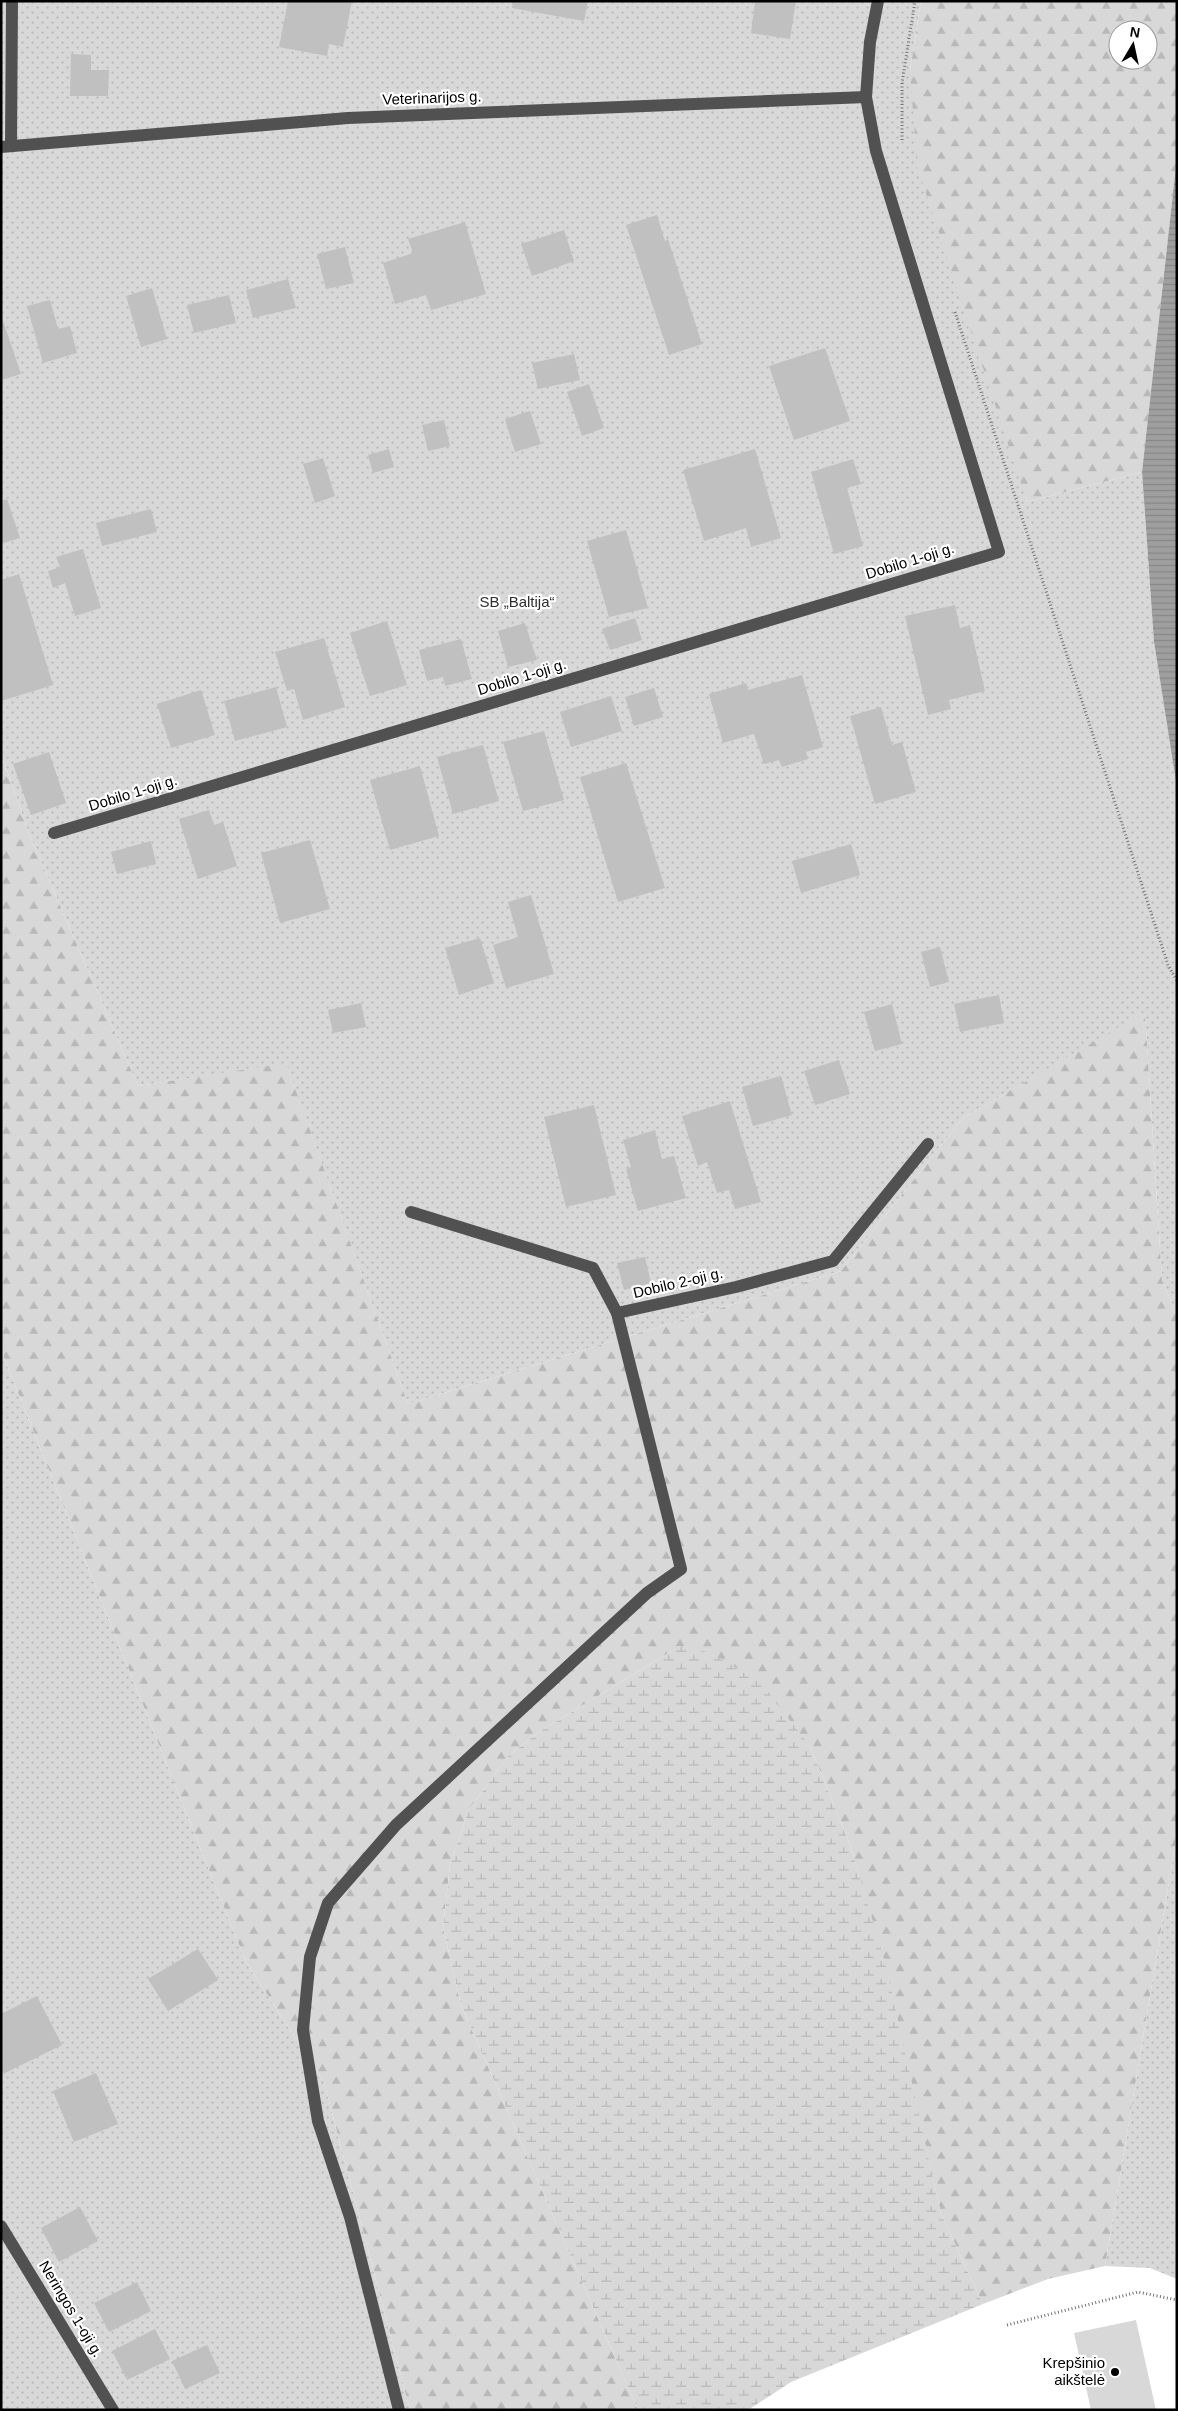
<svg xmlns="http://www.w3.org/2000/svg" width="1178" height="2411" viewBox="0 0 1178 2411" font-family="Arial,sans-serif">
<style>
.grass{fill:url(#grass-dots)}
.forest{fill:url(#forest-firs);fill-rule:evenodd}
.wetland{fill:url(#wetland-marsh)}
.pitch{fill:#d8d8d8}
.water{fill:url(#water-rules)}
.building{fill:#c0c0c0}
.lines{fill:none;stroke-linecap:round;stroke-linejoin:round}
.path{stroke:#737373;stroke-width:3;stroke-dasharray:1 2.5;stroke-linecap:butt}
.minor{stroke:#515151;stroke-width:12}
.poi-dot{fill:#000;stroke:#fff;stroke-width:2}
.labels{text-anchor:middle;stroke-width:4.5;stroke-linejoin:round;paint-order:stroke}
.street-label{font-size:15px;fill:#000;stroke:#fff}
.park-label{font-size:15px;fill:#2f2f2f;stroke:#fff}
.poi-label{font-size:15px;fill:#000;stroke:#fff;text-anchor:end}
</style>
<defs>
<pattern id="grass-dots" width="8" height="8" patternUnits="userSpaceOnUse" patternTransform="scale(1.25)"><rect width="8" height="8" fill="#d8d8d8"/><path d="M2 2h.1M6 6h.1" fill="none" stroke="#b8b8b8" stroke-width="1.8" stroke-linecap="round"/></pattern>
<pattern id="forest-firs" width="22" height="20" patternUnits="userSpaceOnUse" patternTransform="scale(1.25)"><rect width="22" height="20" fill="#d8d8d8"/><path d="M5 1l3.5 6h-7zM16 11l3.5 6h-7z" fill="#b8b8b8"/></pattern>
<pattern id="wetland-marsh" width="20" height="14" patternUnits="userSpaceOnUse" patternTransform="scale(1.25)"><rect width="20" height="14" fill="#d8d8d8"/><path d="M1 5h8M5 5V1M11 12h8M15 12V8" fill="none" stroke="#b8b8b8"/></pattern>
<pattern id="water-rules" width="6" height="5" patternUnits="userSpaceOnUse" patternTransform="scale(1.25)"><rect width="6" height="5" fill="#9f9f9f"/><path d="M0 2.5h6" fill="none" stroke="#878787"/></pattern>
</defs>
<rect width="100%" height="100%" fill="#fff"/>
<g class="grass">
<polygon points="1,1 921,1 910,70 1027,502 1142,472 1154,642 1177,788 1177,1316 1162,1280 1145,1013 963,1118 841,1271 408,1404 286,1064 138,1086 29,834 1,753"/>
<polygon points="1,1350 246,1962 324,2082 410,2410 1,2410"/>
<polygon points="1177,1811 1177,2279 1150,2268 1105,2266 1175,1846"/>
</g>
<g class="forest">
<path d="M921,1h256v156l-35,315 -115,30 -110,-336 -7,-96zM1118,30h30v30h-30z"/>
<polygon points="1,753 29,834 138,1086 286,1063 408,1404 841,1271 963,1118 1145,1012 1162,1280 1177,1316 1177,1811 1175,1846 1105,2266 1048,2279 983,2304 941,2214 884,1962 851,1847 810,1746 680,1646 539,1732 508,1756 468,1811 450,1865 443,1927 461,2005 638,2410 410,2410 324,2082 246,1962 1,1350"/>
</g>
<polygon class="wetland" points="680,1646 712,1653 761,1683 810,1746 851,1847 885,1962 941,2214 983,2304 791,2382 748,2410 638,2410 461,2005 443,1927 450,1865 468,1811 508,1756 539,1732"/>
<polygon class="pitch" points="1136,2320 1156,2410 1091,2410 1074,2333"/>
<polygon class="water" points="1177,157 1177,788 1154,642 1142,472"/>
<g class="building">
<polygon points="288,1 352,1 343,47 329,44 327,56 279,47"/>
<polygon points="513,1 588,1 584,21 512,8"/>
<polygon points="755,1 796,1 790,39 751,33"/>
<polygon points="71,54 91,55 91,70 109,70 108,96 70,96"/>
<polygon points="657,215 665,241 668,239 702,344 669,355 626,225"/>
<polygon points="465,222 486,294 431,310 426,295 395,304 383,263 413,253 408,239"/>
<polygon points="564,230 574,261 532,276 521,244"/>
<polygon points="345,247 354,283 326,289 317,254"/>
<polygon points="288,279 296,308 253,318 246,290"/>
<polygon points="152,288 167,339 141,347 126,296"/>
<polygon points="229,295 236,323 194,333 187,305"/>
<polygon points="50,300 58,329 70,326 77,353 43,363 27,306"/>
<polygon points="1,315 21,374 1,380"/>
<polygon points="825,348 850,421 794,440 769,366"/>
<polygon points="574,354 580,380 538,389 532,363"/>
<polygon points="589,384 604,428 582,436 567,392"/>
<polygon points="530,411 541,444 515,452 505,419"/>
<polygon points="444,420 450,446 428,451 422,425"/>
<polygon points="389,449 394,467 373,473 368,455"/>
<polygon points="755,449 781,538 751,547 746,528 704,541 683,470"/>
<polygon points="323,458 335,496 315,503 303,464"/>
<polygon points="853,459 861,484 847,488 863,546 834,554 811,472"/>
<polygon points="7,499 20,538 1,544 1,501"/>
<polygon points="151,509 157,532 102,546 96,523"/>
<polygon points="626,530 648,608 609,617 587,541"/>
<polygon points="83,549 101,608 75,616 65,583 53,588 48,571 60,567 56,557"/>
<polygon points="19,574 53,685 1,701 1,580"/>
<polygon points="955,605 960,628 970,625 985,691 949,700 951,709 928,715 905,616"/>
<polygon points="635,618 642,640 610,650 602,629"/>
<polygon points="387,621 407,685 370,696 350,633"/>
<polygon points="525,623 537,660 508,667 498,631"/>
<polygon points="324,638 345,707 303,720 294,689 287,691 275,652"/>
<polygon points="461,639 472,679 445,686 443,677 427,681 419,650"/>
<polygon points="802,675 823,747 806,752 808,759 782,767 779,760 764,764 754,734 723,743 709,694 746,683 748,690"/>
<polygon points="276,687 287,727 235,741 224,701"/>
<polygon points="654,688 663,717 634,726 625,697"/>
<polygon points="201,690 215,735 171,748 157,704"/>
<polygon points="611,696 622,731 571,747 560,712"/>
<polygon points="881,707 892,745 902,742 916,792 875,804 850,716"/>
<polygon points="544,731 564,800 523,811 503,742"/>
<polygon points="483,745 499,801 453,814 437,757"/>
<polygon points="49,752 66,803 31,815 13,764"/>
<polygon points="626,763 665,888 618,902 580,777"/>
<polygon points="420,766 439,836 390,850 370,780"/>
<polygon points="209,810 214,825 223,822 237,866 198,879 179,819"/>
<polygon points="310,840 330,909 280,923 261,853"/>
<polygon points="151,841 156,864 117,874 111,852"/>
<polygon points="851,844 860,875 801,893 792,861"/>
<polygon points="531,895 554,974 506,988 493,945 518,937 508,902"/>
<polygon points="480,938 494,983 459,995 445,948"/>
<polygon points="940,947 949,982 930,987 921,952"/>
<polygon points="999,995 1004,1023 960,1032 954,1004"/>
<polygon points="361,1003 366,1027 333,1033 328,1010"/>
<polygon points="892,1004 902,1044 875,1051 864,1012"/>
<polygon points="839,1060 850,1094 815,1105 804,1071"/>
<polygon points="781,1076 792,1115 753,1126 742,1087"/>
<polygon points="730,1101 761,1202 735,1209 729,1190 717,1193 707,1162 698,1166 682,1116"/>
<polygon points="594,1105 616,1195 566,1207 544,1117"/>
<polygon points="655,1130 662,1159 674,1156 686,1198 638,1211 626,1169 631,1167 623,1140"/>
<polygon points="645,1257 651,1283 624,1290 617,1263"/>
<polygon points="198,1949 218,1980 168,2011 148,1979"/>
<polygon points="37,1996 62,2045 1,2075 1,2014"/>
<polygon points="96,2073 118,2124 74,2142 53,2091"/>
<polygon points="80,2207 98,2241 59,2262 41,2228"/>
<polygon points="137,2282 151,2311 109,2332 94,2303"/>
<polygon points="155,2329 170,2359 127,2380 112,2351"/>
<polygon points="207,2345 220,2373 185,2389 172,2361"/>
</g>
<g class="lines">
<g class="path">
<polyline points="902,140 902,83 915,1"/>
<polyline points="955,312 1168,965 1177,981"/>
<polyline points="1007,2325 1138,2292 1177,2300"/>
</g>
<g class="minor">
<polyline points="11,146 12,1"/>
<polyline points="1,147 348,118 866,97"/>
<polyline points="54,833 999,552 876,151 866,97 870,42 878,1"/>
<polyline points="411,1212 593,1268 617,1313 736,1287 833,1261 928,1144"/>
<polyline points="1,2226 113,2410"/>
<polyline points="399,2410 350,2217 318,2121 303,2030 310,1957 328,1903 396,1825 647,1593 681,1569 617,1313"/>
</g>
</g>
<circle class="poi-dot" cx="1115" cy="2372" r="5"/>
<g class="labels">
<g class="street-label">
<text transform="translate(432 98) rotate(-2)" y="5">Veterinarijos g.</text>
<text transform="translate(910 561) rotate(-17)" y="5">Dobilo 1-oji g.</text>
<text transform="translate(522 677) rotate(-17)" y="5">Dobilo 1-oji g.</text>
<text transform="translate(133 793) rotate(-17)" y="5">Dobilo 1-oji g.</text>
<text transform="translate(678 1283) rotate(-13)" y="5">Dobilo 2-oji g.</text>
<text transform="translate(71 2309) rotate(59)" y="5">Neringos 1-oji g.</text>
</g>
<g class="park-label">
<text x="517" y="607">SB „Baltija“</text>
</g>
<g class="poi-label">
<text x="1105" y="2368">Krepšinio<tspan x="1105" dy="17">aikštelė</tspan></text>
</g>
</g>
<rect width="1178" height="2411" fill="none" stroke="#000000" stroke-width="5"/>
<g transform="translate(1133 45) rotate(9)"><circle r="24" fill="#ffffff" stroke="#999999"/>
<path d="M0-4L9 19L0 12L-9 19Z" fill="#000000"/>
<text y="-8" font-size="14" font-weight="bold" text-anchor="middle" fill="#000000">N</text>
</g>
</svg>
